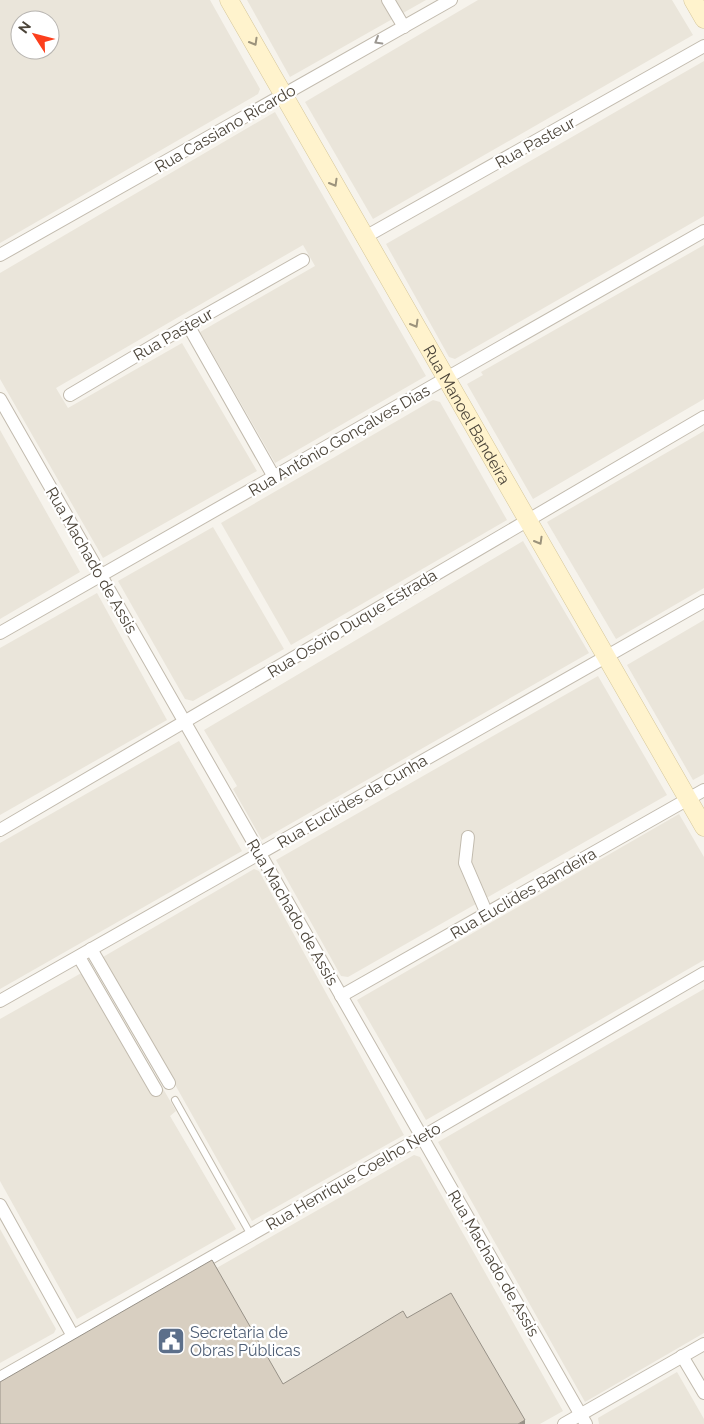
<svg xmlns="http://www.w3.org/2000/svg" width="704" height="1424" viewBox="0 0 704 1424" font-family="Raleway,sans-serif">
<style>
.residential{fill:#eae5da;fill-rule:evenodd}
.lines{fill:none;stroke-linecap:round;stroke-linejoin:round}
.lane-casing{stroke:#c2bbae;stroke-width:8}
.street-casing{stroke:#c2bbae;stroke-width:14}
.secondary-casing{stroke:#d6c79b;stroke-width:19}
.lane{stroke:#fff;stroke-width:6}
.street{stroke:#fff;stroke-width:12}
.secondary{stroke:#fff3cd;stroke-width:18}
.shaded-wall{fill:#979187}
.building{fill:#d8cfc1;stroke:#979187}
.oneway{stroke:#9c9892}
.oneway2{stroke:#9c937c}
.labels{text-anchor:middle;stroke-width:4.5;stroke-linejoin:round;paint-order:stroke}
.street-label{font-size:16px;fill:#4b4439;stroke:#fff}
.service-label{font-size:16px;fill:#4e5e75;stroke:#fff;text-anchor:start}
</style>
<rect width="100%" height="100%" fill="#f6f3ec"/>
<g class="residential">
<path d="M0,0h210l50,89 -2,5 -258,149zM20,20h30v30h-30z"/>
<polygon points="247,0 426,0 290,77"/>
<polygon points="478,0 672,0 693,35 373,219 305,102"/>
<polygon points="704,61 704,216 455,359 449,357 386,244"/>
<polygon points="275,112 426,376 275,463 200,332 315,266 303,245 56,388 68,408 182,343 257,471 103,558 0,379 0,273"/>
<polygon points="704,245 704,399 533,499 467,384 483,375 481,372"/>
<polygon points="433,400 440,402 507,520 291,645 221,523"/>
<polygon points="0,430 80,572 0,619"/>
<polygon points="704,431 704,588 616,639 547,522"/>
<polygon points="213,527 284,649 193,701 185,699 118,581"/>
<polygon points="523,541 589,653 262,840 233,789 237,786 204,730"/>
<polygon points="97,593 167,720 0,815 0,648"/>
<polygon points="704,620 704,774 693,780 627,665"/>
<polygon points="598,676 667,795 348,977 341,976 276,860"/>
<polygon points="179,741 242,851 0,989 0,843"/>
<polygon points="679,814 704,857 704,960 426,1120 357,1000"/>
<polygon points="254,869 259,871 404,1135 252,1221 103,957"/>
<polygon points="92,967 176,1111 170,1116 236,1229 77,1319 0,1181 0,1019"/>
<polygon points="704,989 704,1333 585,1402 438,1142"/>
<polygon points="414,1155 420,1157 563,1411 540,1424 0,1424 0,1392"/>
<polygon points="0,1229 56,1329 54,1333 0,1363"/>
<polygon points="677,1372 704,1419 704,1424 599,1424 598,1418"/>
</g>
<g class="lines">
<g class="lane-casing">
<polyline id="lane" points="175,1100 251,1235"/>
</g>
<g class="street-casing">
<g id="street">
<polyline points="388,0 404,27"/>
<polyline points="365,237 704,46"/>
<polyline points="0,255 451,0"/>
<polyline points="188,325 274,477"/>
<polyline points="70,395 188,325 303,260"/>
<polyline points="0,399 586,1424"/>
<polyline points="0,633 704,231"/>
<path d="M0,830c235,-137 469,-277 704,-413"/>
<polyline points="468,837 465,863 487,914"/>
<polyline points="91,949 169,1083"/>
<polyline points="79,957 156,1090"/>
<polyline points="341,996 704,790"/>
<polyline points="0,1001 704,601"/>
<polyline points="0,1205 73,1336"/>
<polyline points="682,1356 704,1393"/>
<polyline points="0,1378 422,1137 704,973"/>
<polyline points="564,1424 704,1344"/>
</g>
</g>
<g class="secondary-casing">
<g id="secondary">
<path id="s1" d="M229,0l475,827"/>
<polyline points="693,0 704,19"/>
</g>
</g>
<use href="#lane" class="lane"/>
<use href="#street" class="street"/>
<use href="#secondary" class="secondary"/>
</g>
<polygon class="shaded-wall" points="525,1420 525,1424 518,1424"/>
<polygon class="building" points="212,1260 283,1384 403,1311 407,1318 451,1293 525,1420 518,1424 0,1424 0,1382"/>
<defs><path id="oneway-chevron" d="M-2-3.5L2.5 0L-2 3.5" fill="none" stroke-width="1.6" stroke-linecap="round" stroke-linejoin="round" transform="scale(1.25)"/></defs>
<use class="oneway" href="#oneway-chevron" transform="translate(378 41) rotate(150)"/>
<g class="oneway2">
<use href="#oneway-chevron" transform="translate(254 42) rotate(60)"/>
<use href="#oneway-chevron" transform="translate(334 183) rotate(60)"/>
<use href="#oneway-chevron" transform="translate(415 324) rotate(60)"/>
<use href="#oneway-chevron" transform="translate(539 541) rotate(60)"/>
</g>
<defs>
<g id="civic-square" transform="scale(1.4375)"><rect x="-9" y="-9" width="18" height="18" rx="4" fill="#5c6f8a" stroke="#fff"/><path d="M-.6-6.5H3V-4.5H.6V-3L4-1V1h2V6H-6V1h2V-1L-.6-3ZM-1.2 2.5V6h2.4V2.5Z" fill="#fff"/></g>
</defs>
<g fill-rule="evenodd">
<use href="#civic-square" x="171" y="1341"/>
</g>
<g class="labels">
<g class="street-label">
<text transform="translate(225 128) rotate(-30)" y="6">Rua Cassiano Ricardo</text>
<text transform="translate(535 142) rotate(-29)" y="6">Rua Pasteur</text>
<text transform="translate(173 334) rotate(-30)" y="6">Rua Pasteur</text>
<text dy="6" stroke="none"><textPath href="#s1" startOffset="478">Rua Manoel Bandeira</textPath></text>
<text transform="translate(339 440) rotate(-30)" y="6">Rua Antônio Gonçalves Dias</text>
<text transform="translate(92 560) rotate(60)" y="6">Rua Machado de Assis</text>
<text transform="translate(352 623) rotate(-31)" y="6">Rua Osório Duque Estrada</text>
<text transform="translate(352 801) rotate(-30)" y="6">Rua Euclides da Cunha</text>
<text transform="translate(523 893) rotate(-30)" y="6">Rua Euclides Bandeira</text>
<text transform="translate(293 912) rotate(60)" y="6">Rua Machado de Assis</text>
<text transform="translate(353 1176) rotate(-30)" y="6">Rua Henrique Coelho Neto</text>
<text transform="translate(494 1263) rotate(60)" y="6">Rua Machado de Assis</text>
</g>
<g class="service-label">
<text x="190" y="1338">Secretaria de<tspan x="190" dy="18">Obras Públicas</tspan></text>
</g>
</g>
<g transform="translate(35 35) rotate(306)"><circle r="24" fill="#ffffff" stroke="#b7b4b0"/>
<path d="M0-4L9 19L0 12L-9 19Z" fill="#fc3f1d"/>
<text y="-8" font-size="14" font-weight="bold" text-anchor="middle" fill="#4b4439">N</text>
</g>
</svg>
